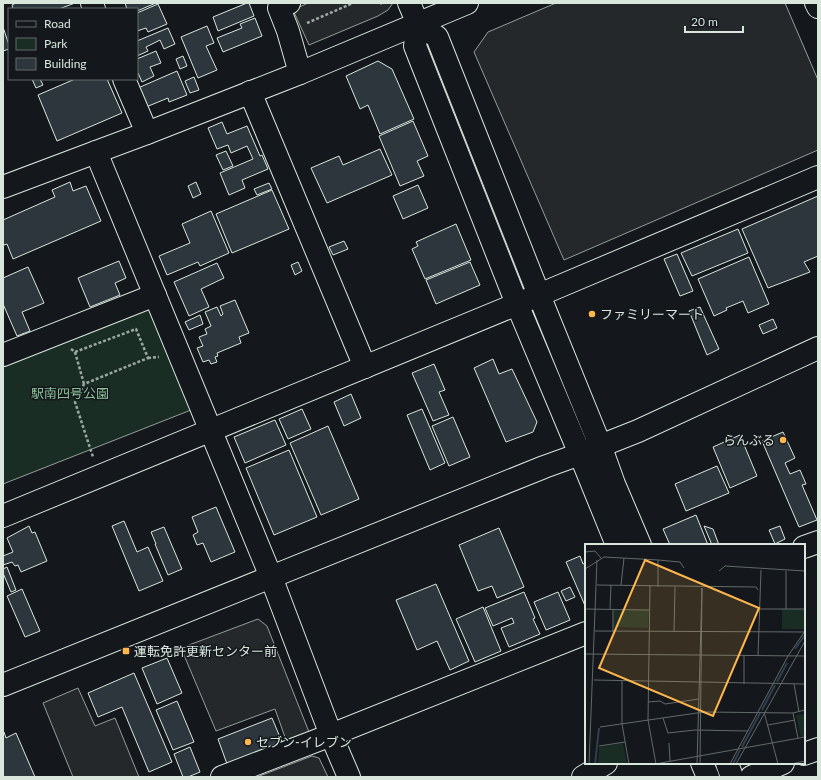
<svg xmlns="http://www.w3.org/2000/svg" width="821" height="780" viewBox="0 0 821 780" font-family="Lato,'Noto Sans JP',sans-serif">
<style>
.green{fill:#1a2d24;stroke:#939e99}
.parking{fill:#24282b;stroke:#939e99}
.building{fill:#2c363c;stroke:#d8e6dc}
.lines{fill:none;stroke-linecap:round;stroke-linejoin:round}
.minor-casing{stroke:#d8e6dc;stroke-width:24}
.path{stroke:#9da8a2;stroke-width:2.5;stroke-dasharray:3 2;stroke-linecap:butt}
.minor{stroke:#14181c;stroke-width:22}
.poi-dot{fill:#ffb74d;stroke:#14181c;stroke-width:1.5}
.labels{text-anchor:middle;stroke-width:3;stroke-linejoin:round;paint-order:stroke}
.poi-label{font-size:13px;fill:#d8e6dc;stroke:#14181c;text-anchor:start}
.park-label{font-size:13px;fill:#8ac095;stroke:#14181c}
.inset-river{fill:none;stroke:#2f3f4d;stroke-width:2}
.inset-road{fill:none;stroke:#626a69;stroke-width:1}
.view{fill:#ffb74d;fill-opacity:0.15;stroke:#ffb74d;stroke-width:2}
.inset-edge{fill:none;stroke:#d8e6dc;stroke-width:2}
</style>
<rect width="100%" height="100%" fill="#14181c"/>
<polygon class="green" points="149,298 191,410 3,484 3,355"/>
<g class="parking">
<polygon points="308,3 393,3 388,10 378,16 309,45 293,10"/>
<polygon points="556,3 785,3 818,80 818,150 564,260 474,52 488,32"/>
<polygon points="258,619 267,626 309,732 286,740 275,709 216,731 181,648"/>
<polygon points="78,688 95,726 115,718 139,777 73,777 43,703"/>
<polygon points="312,756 319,758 328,777 257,777"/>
</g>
<g class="building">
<polygon points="16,3 75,3 59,9 13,9 12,5"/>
<polygon points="125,3 156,3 137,11 137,9 127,9"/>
<polygon points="247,3 249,3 254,16 218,31 213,17"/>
<polygon points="158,4 167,24 148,32 146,28 137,31 137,13"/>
<polygon points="255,18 262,36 223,52 217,38 242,28 240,24"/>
<polygon points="207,26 214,43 206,46 217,70 198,78 181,37"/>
<polygon points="3,27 9,45 9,49 3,51"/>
<polygon points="168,28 175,44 164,49 160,40 146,47 148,51 137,56 137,41"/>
<polygon points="156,51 161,63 150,67 154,76 142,82 138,73 137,73 137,59"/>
<polygon points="183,56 187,66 180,69 176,59"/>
<polygon points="378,61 392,69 414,119 380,134 368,105 360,109 346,76"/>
<polygon points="177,71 187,95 169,102 168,98 146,107 138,88"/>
<polygon points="194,77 199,90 190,93 185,81"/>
<polygon points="32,79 40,79 43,85 36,88"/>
<polygon points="75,79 107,79 122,113 57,141 38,95"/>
<polygon points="413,121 428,156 417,161 424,176 400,186 379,136"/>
<polygon points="222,122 227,134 247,126 260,156 262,155 268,169 242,180 245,188 229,195 220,173 253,159 247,146 231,153 228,145 217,149 208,128"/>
<polygon points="380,149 392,175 327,203 311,168 339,156 343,165"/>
<polygon points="226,151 233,166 223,170 216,155"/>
<polygon points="70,182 73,191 86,186 101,221 13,259 7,244 4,245 3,242 3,220 55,197 52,190"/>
<polygon points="196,182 201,194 193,198 188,186"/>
<polygon points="269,183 272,189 257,195 254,189"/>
<polygon points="418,185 428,208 403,219 393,196"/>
<polygon points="272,190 289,229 232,253 216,214"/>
<polygon points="818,196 818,256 804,262 810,272 768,288 742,229"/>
<polygon points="211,211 229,253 200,266 198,262 167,275 159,256 190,243 182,224"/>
<polygon points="456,224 471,260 425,279 412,249 418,246 416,242"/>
<polygon points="738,229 748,253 692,276 681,253"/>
<polygon points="344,241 348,249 333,255 329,247"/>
<polygon points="677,254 693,291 680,296 664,259"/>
<polygon points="749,257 769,304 748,313 743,301 726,308 727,310 714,316 698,279"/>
<polygon points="119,261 126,278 115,283 120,295 90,307 78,278"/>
<polygon points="298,262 302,271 295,275 291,265"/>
<polygon points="470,262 480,285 436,304 426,280"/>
<polygon points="217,263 224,278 201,289 209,307 189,316 174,282"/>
<polygon points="28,267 44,303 22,312 30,331 17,336 3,304 3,278"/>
<polygon points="235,300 249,333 239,337 241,343 217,353 218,356 215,357 217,362 211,364 209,360 203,362 197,348 203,346 199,337 207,334 205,329 211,326 205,312 217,307 221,316 223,314 220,306"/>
<polygon points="700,307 719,349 707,355 689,311"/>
<polygon points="200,315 203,324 189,330 185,322"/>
<polygon points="773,319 777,328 763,334 759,325"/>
<polygon points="493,359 499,374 512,369 537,422 533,432 506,442 474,368"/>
<polygon points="434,364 445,390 439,392 449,415 433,421 412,373"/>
<polygon points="351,394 361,418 344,426 334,402"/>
<polygon points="302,409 311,429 288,439 279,419"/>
<polygon points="422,409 445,463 430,470 407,415"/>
<polygon points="453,417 470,457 449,466 432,426"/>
<polygon points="275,420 286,445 245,463 234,437"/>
<polygon points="328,426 359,499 321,515 290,443"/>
<polygon points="783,432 795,458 785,463 790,474 800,470 806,484 802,485 817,520 799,527 762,441"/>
<polygon points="740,435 757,476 730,488 713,447"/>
<polygon points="289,450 317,517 274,535 246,468"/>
<polygon points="717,466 729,493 686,511 675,484"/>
<polygon points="216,507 235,552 211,562 203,543 197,545 193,535 198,532 192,517"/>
<polygon points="696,515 708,545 670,545 663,529"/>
<polygon points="124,521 137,552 148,547 163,581 139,591 112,526"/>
<polygon points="29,526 32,533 35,532 47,561 21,572 18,565 15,566 12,562 3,565 3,556 13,552 7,538"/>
<polygon points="704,526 713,529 719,545 712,545"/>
<polygon points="780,526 785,539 775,544 769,530"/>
<polygon points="164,527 182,569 168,575 155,544 156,544 151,532"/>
<polygon points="499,528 524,587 497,598 492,586 478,591 459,545"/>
<polygon points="580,556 583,564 586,563 586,608 566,562"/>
<polygon points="7,567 16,590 11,592 3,573 3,569"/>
<polygon points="436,584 469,661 450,670 437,641 417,650 396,600"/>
<polygon points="570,587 575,597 566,601 561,591"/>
<polygon points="22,589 40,631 25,637 7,596"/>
<polygon points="524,592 535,618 533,619 540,634 509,647 501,628 514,623 512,618 493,626 485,608"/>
<polygon points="558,592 570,620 546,630 534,602"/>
<polygon points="483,607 501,651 475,662 456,619"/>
<polygon points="167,658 182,693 157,704 142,668"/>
<polygon points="134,673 172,762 149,772 122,707 98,717 88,693"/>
<polygon points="177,701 194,742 173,750 156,710"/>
<polygon points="272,718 282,742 227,764 218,739"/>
<polygon points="4,732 6,738 16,733 35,777 3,777 3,733"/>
<polygon points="190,747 200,772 188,777 183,777 174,754"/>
</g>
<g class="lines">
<g class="minor-casing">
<g id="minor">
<polyline points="92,3 94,9"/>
<polyline points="289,3 279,8 288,31 300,73"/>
<polyline points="409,3 418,24 437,37 539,295 600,445 614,484 640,545"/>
<polyline points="816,3 818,7"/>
<polyline points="418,24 415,46 517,304 580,454 617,545"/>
<polyline points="124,79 147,133"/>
<polyline points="250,92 365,367"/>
<polyline points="96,152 271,577 331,735 349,777"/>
<polyline points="3,187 96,152 147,133 300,73 467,3"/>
<polyline points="3,355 155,295"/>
<polyline points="3,516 539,295 818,177"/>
<polyline points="804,547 818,542"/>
<polyline points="3,685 544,467 580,454 638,431 818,348"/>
<polyline points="804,754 818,749"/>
<polyline points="702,763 708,777"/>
<polyline points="727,763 732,777"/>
<polyline points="222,777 331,735 586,633"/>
<polyline points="583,777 606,763"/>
<polyline points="751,777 783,763"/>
</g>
</g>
<g class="path">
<polyline points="381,3 382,4"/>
<polyline points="307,23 353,3"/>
<polyline points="71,349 75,352 136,329 148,358 84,384 75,402 93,457"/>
<polyline points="75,352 84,384"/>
<polyline points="148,358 159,357"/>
</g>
<use href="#minor" class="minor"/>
</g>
<g class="poi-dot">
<circle cx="592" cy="314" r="4"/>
<circle cx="783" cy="440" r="4"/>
<rect x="122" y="647" width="8" height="8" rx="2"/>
<circle cx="248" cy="742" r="4"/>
</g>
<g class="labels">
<g class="poi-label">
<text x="600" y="319">ファミリーマート</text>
<text x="775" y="445" text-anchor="end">らんぶる</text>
<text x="134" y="656">運転免許更新センター前</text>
<text x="256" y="747">セブン-イレブン</text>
</g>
<g class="park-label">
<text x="70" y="398">駅南四号公園</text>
</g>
</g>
<g transform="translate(585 544)">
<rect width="220" height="220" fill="#14181c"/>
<path d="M29,65l35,1 -1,18 -35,-1zM197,65h23v20h-23zM220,170v23l-4,1 -5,-23zM38,199l4,21h-29l1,-17z" fill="#1a2d24"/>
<path class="inset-river" d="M210,105l10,-14M192,138l10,-19M177,166l13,-25M157,203l18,-34M10,220l4,-36M148,220l7,-14"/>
<path class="inset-road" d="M0,8l10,-1 6,7M73,16l22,2 4,6M0,25l19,-12 54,3v27M134,27l6,-5 80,5M12,41l159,2 2,3M36,41l3,-27M65,42l-2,134 8,44M0,65l64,1M25,65l1,-24M28,65v23M173,65h47M201,65v-38M10,87l210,1M89,88l1,-45M0,110l220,2M159,112v28M173,112l3,-86M9,136l211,4M37,136v44l7,40M209,140l5,28M63,158l12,-1 5,3 34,-5M179,168l14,52M208,169l5,25M78,174l5,15 27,-3 53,1M183,181l27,-5M15,183l104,-15 89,1 12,-3M84,199l1,18M14,202l26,-4M4,220l8,-204M70,220l150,-27M112,220l5,-176M115,220l2,-176M145,220l58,-108 17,-25M151,220l69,-123M206,220l14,-3"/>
<path class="view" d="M60,16l114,48 -46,108 -114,-48z"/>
<rect width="220" height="220" class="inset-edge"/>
</g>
<rect width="821" height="780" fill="none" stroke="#d8e6dc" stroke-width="8"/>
<rect x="8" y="8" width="130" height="72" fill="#14181c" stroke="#626a69"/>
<rect x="16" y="21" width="20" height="6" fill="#14181c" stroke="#626a69"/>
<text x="44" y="28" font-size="12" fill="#d8e6dc">Road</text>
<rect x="16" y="38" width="20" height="12" fill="#1a2d24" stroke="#626a69"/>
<text x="44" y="48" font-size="12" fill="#d8e6dc">Park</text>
<rect x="16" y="58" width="20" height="12" fill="#2c363c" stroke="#626a69"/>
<text x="44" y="68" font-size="12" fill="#d8e6dc">Building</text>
<path d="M685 26v6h58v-6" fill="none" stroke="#d8e6dc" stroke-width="2"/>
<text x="691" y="26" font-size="12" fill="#d8e6dc" stroke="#14181c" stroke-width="3" paint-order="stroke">20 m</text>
</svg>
